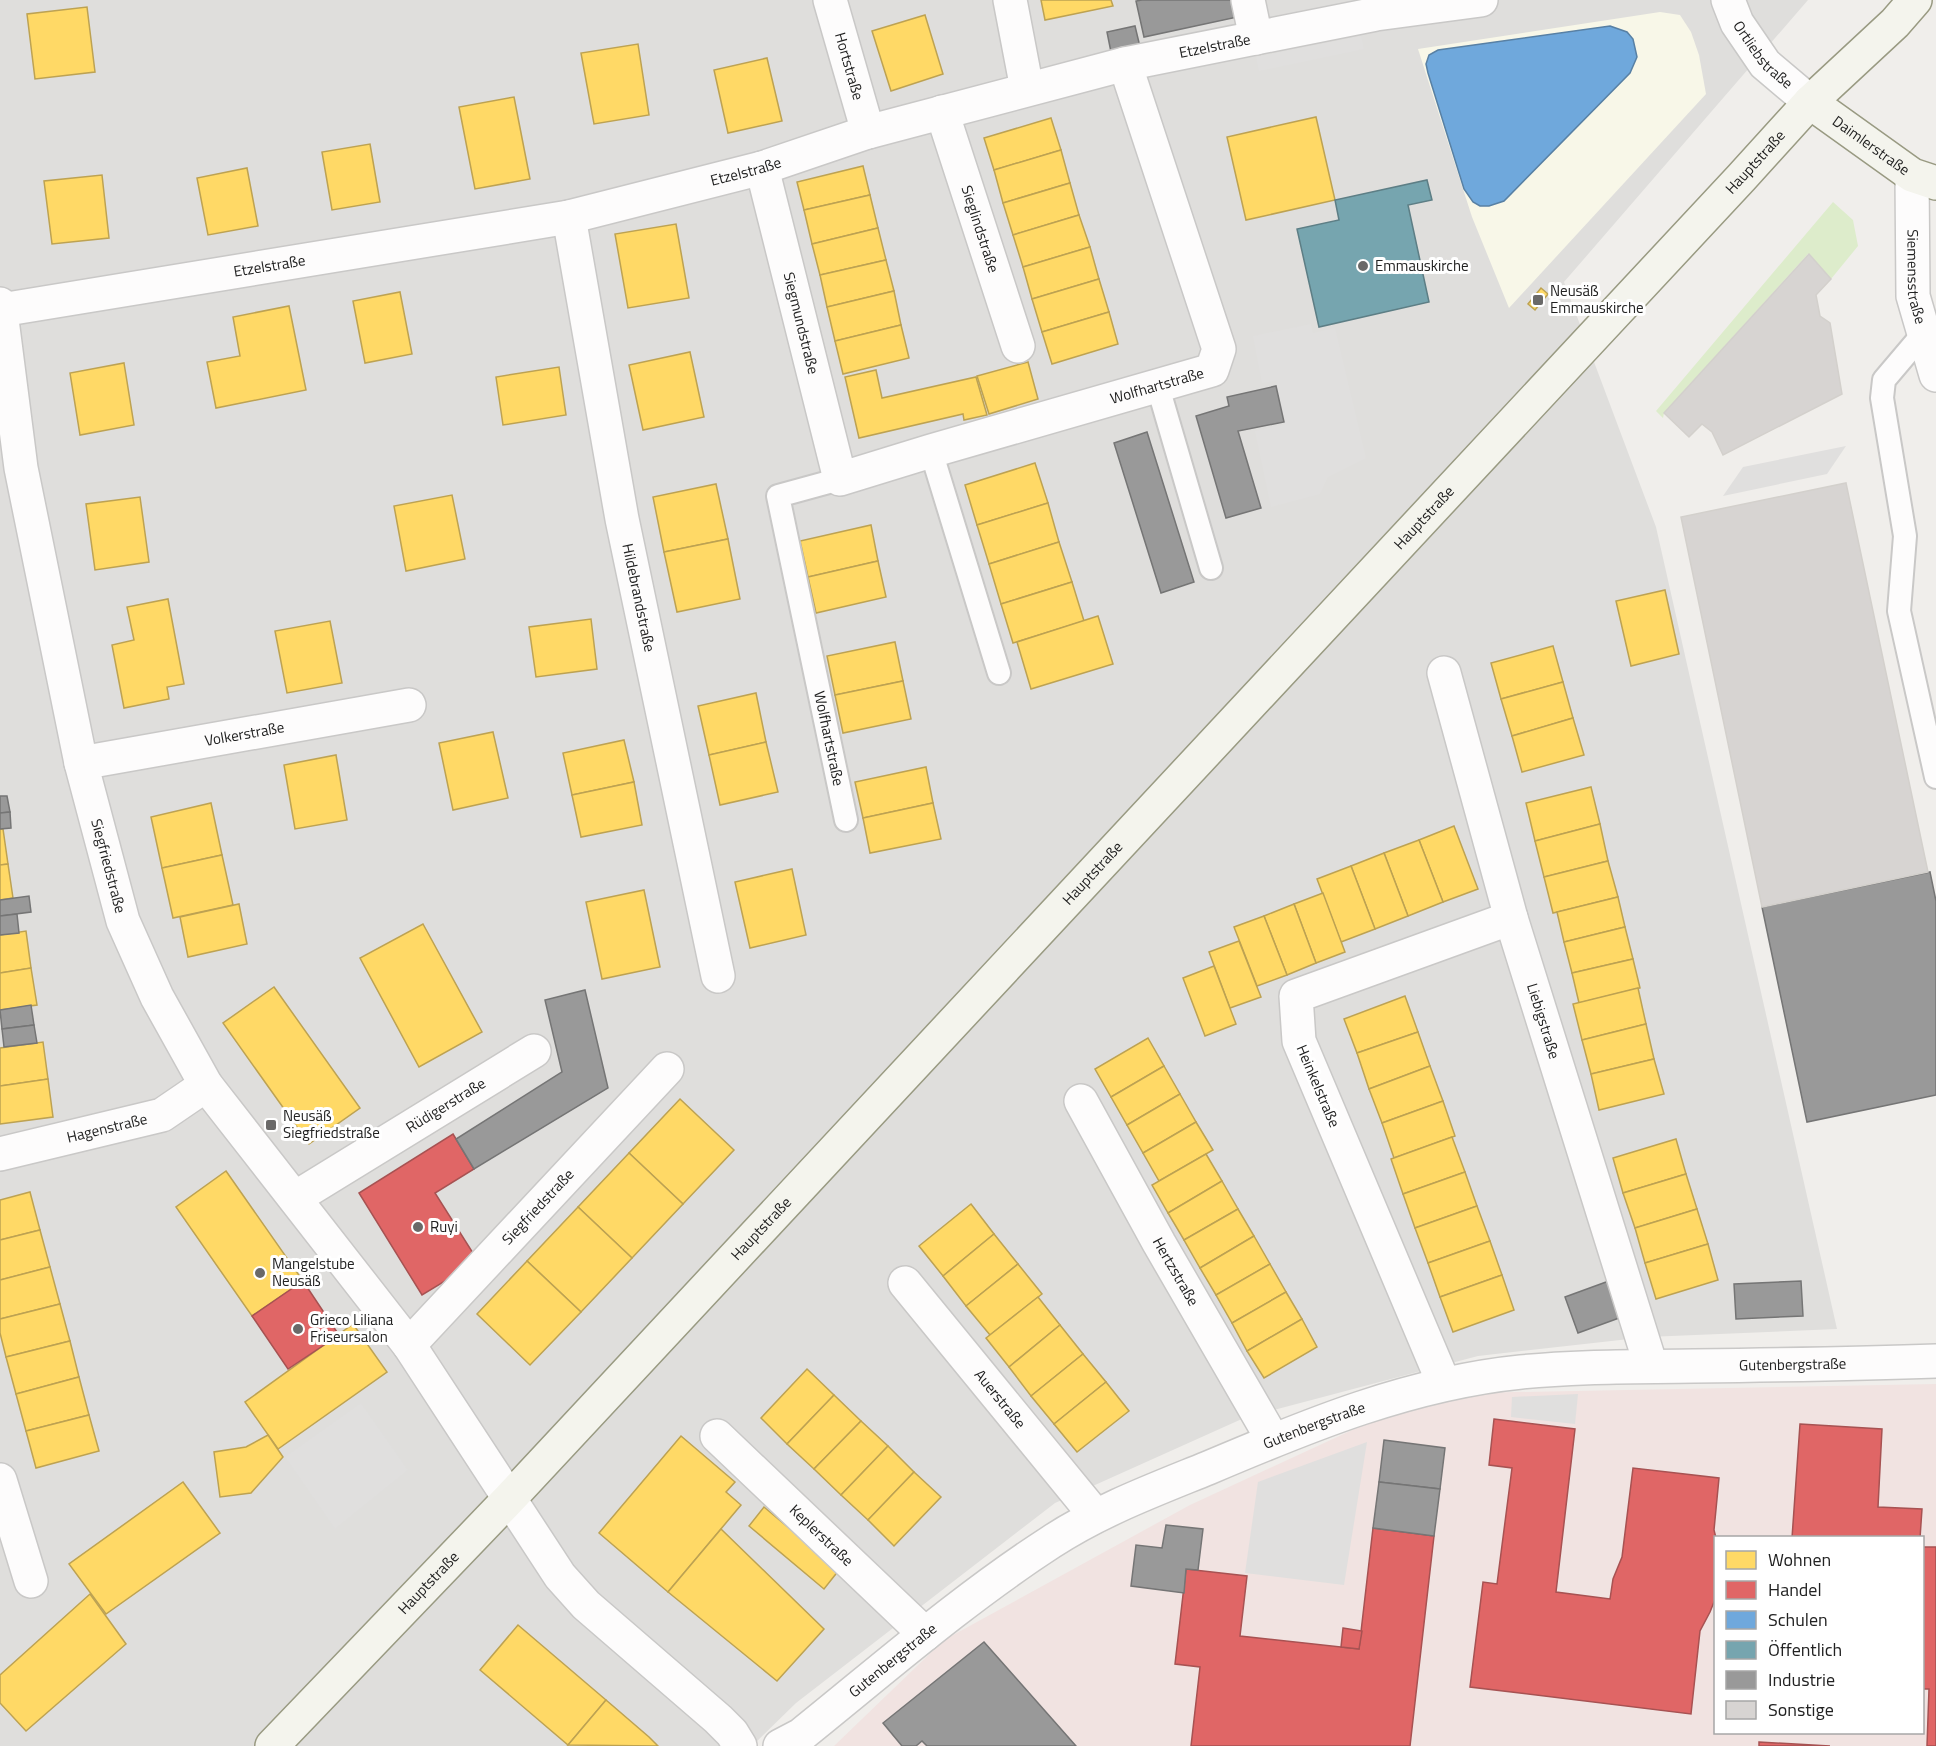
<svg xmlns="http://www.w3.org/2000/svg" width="1936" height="1746" viewBox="0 0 1936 1746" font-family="'Titillium Web',sans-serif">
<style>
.residential{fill:#dfdedc}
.commercial{fill:#f1e3e1;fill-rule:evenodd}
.education{fill:#f8f7e8}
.grass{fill:#ddeccb}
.parking{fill:#e0dfde}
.homes{fill:#ffd966;stroke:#bda252;stroke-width:1.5}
.shops{fill:#e06666;stroke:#a75252;stroke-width:1.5}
.schools{fill:#6fa8dc;stroke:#5880a4;stroke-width:1.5}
.public{fill:#76a5af;stroke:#5d7e85;stroke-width:1.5}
.industry{fill:#999;stroke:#757575;stroke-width:1.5}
.building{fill:#d7d4d2;stroke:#d3d0cc;stroke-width:1.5}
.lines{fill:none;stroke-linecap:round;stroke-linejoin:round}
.lane-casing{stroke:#c9c8c7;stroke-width:26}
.street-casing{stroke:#c9c8c7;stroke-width:36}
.secondary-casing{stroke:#999a82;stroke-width:36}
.lane{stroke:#fdfcfc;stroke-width:22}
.street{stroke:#fdfcfc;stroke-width:33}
.secondary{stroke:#f4f4ed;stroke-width:33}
.poi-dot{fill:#6a6968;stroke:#fff;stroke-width:2}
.labels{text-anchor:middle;stroke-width:6;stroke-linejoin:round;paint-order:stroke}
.street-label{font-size:15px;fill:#222;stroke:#fff}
.poi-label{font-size:15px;fill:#222;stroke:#fff;text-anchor:start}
</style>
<rect width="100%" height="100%" fill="#f0eeeb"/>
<polygon class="residential" points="0,0 1808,0 1564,282 1656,527 1837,1329 1647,1337 1478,1356 1244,1418 1055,1503 796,1703 752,1746 0,1746"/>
<path class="commercial" d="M1936,1384v362h-1102l110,-106 246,-135 171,-79 105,-33zM1716,1538h206v194h-206z"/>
<polygon class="education" points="1660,12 1680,15 1691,32 1699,55 1706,94 1509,308 1472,217 1418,49"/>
<polygon class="grass" points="1833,202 1853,220 1858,246 1831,279 1808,254 1664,413 1663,418 1656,411"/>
<g class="parking">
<polygon points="1361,36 1364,49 1259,71 1256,57"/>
<polygon points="1311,324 1313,333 1335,328 1366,458 1328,477 1320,494 1271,507 1255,431 1285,424 1276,381 1262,383 1253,336"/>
<polygon points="1846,446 1827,474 1723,496 1743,467"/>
<polygon points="1578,1394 1575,1424 1511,1417 1512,1397"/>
<polygon points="361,1403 408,1470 335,1529 285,1457"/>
<polygon points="1367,1442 1344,1585 1245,1573 1258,1482"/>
</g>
<g class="homes">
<polygon points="1041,0 1111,0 1113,6 1045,20"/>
<polygon points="87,7 95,72 35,79 27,14"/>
<polygon points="925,15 943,74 891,91 872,31"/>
<polygon points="638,44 649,115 594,124 581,53"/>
<polygon points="767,58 782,121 728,133 714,70"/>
<polygon points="514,97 530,179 475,189 459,107"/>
<polygon points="1316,117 1335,200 1246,220 1227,137"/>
<polygon points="1051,118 1061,150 994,170 984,138"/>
<polygon points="370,144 380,202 332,210 322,152"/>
<polygon points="1061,150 1070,183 1003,203 994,170"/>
<polygon points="863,166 870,195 804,210 797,182"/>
<polygon points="247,168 258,226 208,235 197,178"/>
<polygon points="102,175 109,238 52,244 44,181"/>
<polygon points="1070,183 1079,215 1013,235 1003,203"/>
<polygon points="870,195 878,228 812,244 804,210"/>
<polygon points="1079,215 1090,247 1023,267 1013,235"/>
<polygon points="676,224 689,298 628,308 615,234"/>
<polygon points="878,228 886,260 820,275 812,244"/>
<polygon points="1090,247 1099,279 1032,299 1023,267"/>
<polygon points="886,260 894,291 827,307 820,275"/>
<polygon points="1099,279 1109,312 1042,332 1032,299"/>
<polygon points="1541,288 1548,294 1535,310 1528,304"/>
<polygon points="894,291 901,325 835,341 827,307"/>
<polygon points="400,292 412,354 365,363 353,301"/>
<polygon points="289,306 306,390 216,408 207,362 240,356 233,317"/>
<polygon points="1109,312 1118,344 1052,364 1042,332"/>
<polygon points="901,325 909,358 843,374 835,341"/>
<polygon points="690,352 704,417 643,430 629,365"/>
<polygon points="1028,362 1038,399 989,414 977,376"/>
<polygon points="124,363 134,425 80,435 70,373"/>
<polygon points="559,367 566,415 503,425 496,377"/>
<polygon points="876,370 882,398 976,377 987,415 964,420 963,414 859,438 845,377"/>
<polygon points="1035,463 1048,503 977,525 965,485"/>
<polygon points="716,484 728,539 664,552 653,497"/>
<polygon points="452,495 465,559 406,571 394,506"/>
<polygon points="140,497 149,562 95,570 86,504"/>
<polygon points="1048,503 1059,542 989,564 977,525"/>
<polygon points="871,525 878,561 808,577 800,541"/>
<polygon points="728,539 740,599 677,612 664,552"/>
<polygon points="1059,542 1072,582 1001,604 989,564"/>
<polygon points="878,561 886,597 816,613 808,577"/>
<polygon points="1072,582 1084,621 1013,643 1001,604"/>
<polygon points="1665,590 1679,654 1631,666 1616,601"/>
<polygon points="168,599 184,684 167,687 169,699 124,708 112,645 134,640 127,607"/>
<polygon points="1098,616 1113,664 1031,689 1017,642"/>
<polygon points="591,619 597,669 536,677 529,627"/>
<polygon points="330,621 342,683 287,693 275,631"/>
<polygon points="895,642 903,681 835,695 827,656"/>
<polygon points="1553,646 1563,682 1501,699 1491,663"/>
<polygon points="903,681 911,719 843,733 835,695"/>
<polygon points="1563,682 1573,718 1512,736 1501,699"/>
<polygon points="756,693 766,742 709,755 698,706"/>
<polygon points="1573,718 1584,755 1522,772 1512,736"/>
<polygon points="493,732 508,798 453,810 439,743"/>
<polygon points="624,740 634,782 572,795 563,753"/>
<polygon points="766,742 778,792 720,805 709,755"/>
<polygon points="336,755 347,820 295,829 284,765"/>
<polygon points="926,767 933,803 863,818 855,782"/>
<polygon points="634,782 642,825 581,837 572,795"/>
<polygon points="1591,787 1600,824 1535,841 1526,803"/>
<polygon points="211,803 222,855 162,868 151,817"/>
<polygon points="933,803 941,839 870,853 863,818"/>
<polygon points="1600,824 1608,861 1544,877 1535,841"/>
<polygon points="1454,826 1478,889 1443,902 1419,840"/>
<polygon points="0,829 3,829 8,864 0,865"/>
<polygon points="1419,840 1443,902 1408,916 1384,853"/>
<polygon points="1384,853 1408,916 1375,929 1351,866"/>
<polygon points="222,855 233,905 173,918 162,868"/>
<polygon points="1608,861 1618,897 1553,913 1544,877"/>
<polygon points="8,864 13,898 0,900 0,865"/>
<polygon points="1351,866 1375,929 1341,942 1317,879"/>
<polygon points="792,869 806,935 750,948 735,882"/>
<polygon points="644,890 660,967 602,979 586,902"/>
<polygon points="1323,893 1345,952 1316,963 1294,904"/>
<polygon points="1618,897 1625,927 1564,942 1557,912"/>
<polygon points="239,904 247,944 188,957 180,917"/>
<polygon points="1294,904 1316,963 1287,975 1264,916"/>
<polygon points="1264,916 1287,975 1257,986 1234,927"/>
<polygon points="423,924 482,1032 419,1067 360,958"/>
<polygon points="1625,927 1633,959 1572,973 1564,942"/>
<polygon points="26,931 31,968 0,973 0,935"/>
<polygon points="1239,941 1261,997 1230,1008 1209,952"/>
<polygon points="1633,959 1640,988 1579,1003 1572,973"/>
<polygon points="1214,966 1236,1024 1205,1036 1183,978"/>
<polygon points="31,968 37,1005 0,1010 0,973"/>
<polygon points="274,987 360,1108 309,1144 223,1023"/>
<polygon points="1638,988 1646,1024 1582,1040 1573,1004"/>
<polygon points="1405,996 1418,1032 1357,1053 1344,1019"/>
<polygon points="1646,1024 1654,1059 1591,1074 1582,1040"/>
<polygon points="1418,1032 1430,1066 1369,1089 1357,1053"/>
<polygon points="1148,1038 1164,1066 1111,1097 1095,1069"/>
<polygon points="43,1042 48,1079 0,1086 0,1048"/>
<polygon points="1654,1059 1664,1094 1599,1110 1591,1074"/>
<polygon points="1164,1066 1180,1094 1127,1125 1111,1097"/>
<polygon points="1430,1066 1443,1101 1382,1123 1369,1089"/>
<polygon points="48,1079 53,1117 0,1124 0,1086"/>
<polygon points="1180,1094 1196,1122 1143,1153 1127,1125"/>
<polygon points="680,1099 734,1150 683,1204 629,1153"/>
<polygon points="1443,1101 1455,1136 1394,1158 1382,1123"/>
<polygon points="1196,1122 1213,1150 1159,1181 1143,1153"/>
<polygon points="1452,1137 1465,1172 1403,1194 1391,1159"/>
<polygon points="1676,1139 1686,1174 1623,1193 1613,1158"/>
<polygon points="629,1153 683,1204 632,1258 578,1207"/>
<polygon points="1206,1154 1222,1181 1168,1213 1152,1185"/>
<polygon points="226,1171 303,1281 252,1316 176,1207"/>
<polygon points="1465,1172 1477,1206 1415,1228 1403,1194"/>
<polygon points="1686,1174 1697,1209 1635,1228 1623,1193"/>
<polygon points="1222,1181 1238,1209 1184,1240 1168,1213"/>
<polygon points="30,1192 40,1230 0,1240 0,1200"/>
<polygon points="971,1204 994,1234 943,1276 919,1246"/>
<polygon points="1477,1206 1490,1241 1428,1263 1415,1228"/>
<polygon points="578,1207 632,1258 581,1312 527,1261"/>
<polygon points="1238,1209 1254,1236 1200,1268 1184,1240"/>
<polygon points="1697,1209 1708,1244 1645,1263 1635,1228"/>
<polygon points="40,1230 50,1267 0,1280 0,1240"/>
<polygon points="994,1234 1018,1264 966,1306 943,1276"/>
<polygon points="1254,1236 1270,1264 1216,1295 1200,1268"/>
<polygon points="1490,1241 1502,1275 1440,1297 1428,1263"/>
<polygon points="1708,1244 1718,1280 1656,1299 1645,1263"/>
<polygon points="527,1261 581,1312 530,1365 477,1314"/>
<polygon points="1018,1264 1042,1294 990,1335 966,1306"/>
<polygon points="1270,1264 1286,1292 1232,1323 1216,1295"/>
<polygon points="50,1267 60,1304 0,1319 0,1280"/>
<polygon points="1502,1275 1514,1310 1453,1332 1440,1297"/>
<polygon points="1286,1292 1302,1319 1247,1351 1232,1323"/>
<polygon points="1038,1297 1060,1325 1009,1367 986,1338"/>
<polygon points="60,1304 70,1341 6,1357 0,1333 0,1319"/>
<polygon points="1302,1319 1317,1347 1264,1378 1247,1351"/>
<polygon points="353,1324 387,1372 278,1449 245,1402"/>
<polygon points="1060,1325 1083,1354 1031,1396 1009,1367"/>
<polygon points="70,1341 79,1377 16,1394 6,1357"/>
<polygon points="1083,1354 1106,1382 1054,1424 1031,1396"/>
<polygon points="807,1369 834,1395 787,1444 761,1418"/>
<polygon points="79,1377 89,1415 26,1431 16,1394"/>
<polygon points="1106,1382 1129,1411 1077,1452 1054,1424"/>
<polygon points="834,1395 861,1421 814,1469 787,1444"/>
<polygon points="89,1415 99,1451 36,1468 26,1431"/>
<polygon points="861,1421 888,1446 841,1495 814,1469"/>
<polygon points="268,1435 283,1457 251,1493 220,1497 214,1452 246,1447"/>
<polygon points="681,1436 735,1482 726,1492 741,1505 668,1592 599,1533"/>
<polygon points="888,1446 914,1472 868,1520 841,1495"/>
<polygon points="914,1472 941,1497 894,1546 868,1520"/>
<polygon points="183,1482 220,1533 106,1614 69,1564"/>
<polygon points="764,1507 839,1570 824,1589 749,1526"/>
<polygon points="721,1529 824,1629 777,1681 668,1592"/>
<polygon points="90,1594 126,1644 26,1731 0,1703 0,1675"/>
<polygon points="518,1625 606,1700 568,1745 480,1670"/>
<polygon points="606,1700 649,1737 658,1746 568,1745"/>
</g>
<g class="shops">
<polygon points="453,1134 474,1169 435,1193 478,1261 422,1295 359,1193"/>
<polygon points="303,1281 339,1335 288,1369 252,1316"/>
<polygon points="1494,1419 1575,1429 1556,1592 1610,1599 1613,1579 1622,1557 1633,1468 1719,1478 1714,1530 1716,1538 1716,1597 1710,1612 1700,1631 1691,1714 1470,1687 1483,1582 1497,1584 1512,1468 1489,1465"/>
<polygon points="1800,1424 1882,1429 1878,1507 1922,1509 1920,1538 1792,1538"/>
<polygon points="1373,1528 1434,1536 1410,1746 1191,1746 1200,1667 1175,1664 1186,1569 1247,1576 1240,1636 1359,1649"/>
<polygon points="1922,1547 1936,1547 1936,1746 1927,1746 1929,1689 1922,1689"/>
<polygon points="1343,1628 1362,1631 1359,1649 1341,1647"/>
<polygon points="1759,1742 1830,1746 1759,1746"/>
</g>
<polygon class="schools" points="1610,26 1627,32 1633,39 1637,57 1630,73 1504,201 1489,206 1480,206 1473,202 1464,189 1428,73 1426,64 1429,55 1438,50"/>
<polygon class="public" points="1427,180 1432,200 1408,205 1429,302 1319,327 1297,229 1339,220 1335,200"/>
<g class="industry">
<polygon points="1142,0 1238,0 1242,16 1144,37 1136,1"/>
<polygon points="1135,26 1141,51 1112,57 1107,32"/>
<polygon points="1276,386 1284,422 1238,431 1261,508 1226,518 1196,416 1229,406 1227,397"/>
<polygon points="1147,432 1194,582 1161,593 1114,443"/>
<polygon points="0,796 7,796 10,812 0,813"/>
<polygon points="10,812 11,828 0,829 0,813"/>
<polygon points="1930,872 1936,901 1936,1095 1807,1122 1762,907"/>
<polygon points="29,896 31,912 0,916 0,900"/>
<polygon points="17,914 19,933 0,935 0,916"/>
<polygon points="585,990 608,1088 474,1169 456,1139 562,1072 545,1000"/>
<polygon points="31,1005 34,1025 2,1029 0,1010"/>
<polygon points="34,1025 37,1043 4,1047 2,1029"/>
<polygon points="1617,1278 1630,1314 1578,1333 1565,1297"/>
<polygon points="1801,1281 1803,1316 1736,1319 1734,1284"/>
<polygon points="1384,1440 1445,1448 1440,1489 1379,1482"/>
<polygon points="1379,1482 1440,1489 1434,1536 1373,1528"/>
<polygon points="1166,1525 1203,1529 1198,1570 1186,1569 1184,1593 1131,1586 1136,1545 1162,1548"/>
<polygon points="984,1642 1076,1746 927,1746 922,1741 916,1746 902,1746 883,1723"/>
</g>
<g class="building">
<polygon points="1809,254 1831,279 1816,295 1820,316 1830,323 1842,394 1723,455 1712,432 1702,424 1689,437 1664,413"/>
<polygon points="1846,483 1928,872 1762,907 1681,517"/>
</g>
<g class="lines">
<g class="lane-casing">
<g id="lane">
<polyline points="1923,334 1884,380 1882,398 1905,536 1899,611 1936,777"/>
<polyline points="1158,387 1211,568"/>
<polyline points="931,451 999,673"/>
<path id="s1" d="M840,479l-62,17 68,324"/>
</g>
</g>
<g class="street-casing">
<g id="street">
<path id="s2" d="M830,0l38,132"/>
<polyline points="1010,0 1027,89"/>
<polyline points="1248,0 1256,38"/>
<path id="s3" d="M1728,0l9,23 28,41 45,38"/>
<path id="s4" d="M942,112l76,234"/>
<path id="s5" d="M762,168l78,311 91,-28 281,-81 7,-21 -94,-285"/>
<path id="s6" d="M1912,175l1,121 23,79"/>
<path id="s7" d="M569,217l53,302 96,457"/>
<path id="s8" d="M0,304l21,164 60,295 42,158 34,76 49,88 203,260 151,231 26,29 132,114 14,14 8,13"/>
<path id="s9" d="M1,310l568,-93 193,-49 106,-36 257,-68 251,-50 105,-14"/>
<path id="s10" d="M1444,673l67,245 140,448"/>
<path id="s11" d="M81,763l328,-58"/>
<path id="s12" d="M1081,1101l78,142 114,197"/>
<path id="s13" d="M0,1154l162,-39 44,-30"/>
<path id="s14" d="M295,1198l239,-147"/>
<path id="s15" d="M905,1283l190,232"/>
<path id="s16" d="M409,1345l258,-276"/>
<polyline points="1444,1384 1299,1041 1296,996 1511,918"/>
<path id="s17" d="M717,1436l208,198"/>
<polyline points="0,1480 31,1581"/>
<path id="s18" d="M780,1746l21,-11c82,-66 162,-136 250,-193 49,-32 103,-52 157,-74 101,-43 203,-85 313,-96 58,-6 115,-5 173,-6 81,-1 161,-2 242,-5"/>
</g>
</g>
<g class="secondary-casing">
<g id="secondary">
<path id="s19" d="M1810,102l102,73 24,8"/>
<path id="s20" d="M272,1746l238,-248 1231,-1320 69,-76 85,-79 20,-23"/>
</g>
</g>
<use href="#lane" class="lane"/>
<use href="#street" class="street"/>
<use href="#secondary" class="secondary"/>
</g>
<g class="poi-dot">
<circle cx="1363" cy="266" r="6"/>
<rect x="1532" y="294" width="12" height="12" rx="3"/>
<rect x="265" y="1119" width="12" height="12" rx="3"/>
<circle cx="418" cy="1227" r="6"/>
<circle cx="260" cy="1273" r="6"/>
<circle cx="298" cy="1329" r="6"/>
</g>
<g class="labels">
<g class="street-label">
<text dy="5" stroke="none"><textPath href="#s9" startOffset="1244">Etzelstraße</textPath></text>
<text dy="5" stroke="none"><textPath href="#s3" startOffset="66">Ortliebstraße</textPath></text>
<text dy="5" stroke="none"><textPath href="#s2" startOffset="69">Hortstraße</textPath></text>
<text dy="5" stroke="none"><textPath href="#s19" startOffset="75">Daimlerstraße</textPath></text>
<text dy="5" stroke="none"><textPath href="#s20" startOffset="2170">Hauptstraße</textPath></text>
<text dy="5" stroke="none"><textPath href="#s9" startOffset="758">Etzelstraße</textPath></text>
<text dy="5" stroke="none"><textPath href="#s4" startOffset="123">Sieglindstraße</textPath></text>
<text dy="5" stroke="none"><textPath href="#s9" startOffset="272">Etzelstraße</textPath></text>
<text dy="5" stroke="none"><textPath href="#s6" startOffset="102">Siemensstraße</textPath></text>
<text dy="5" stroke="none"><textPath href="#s5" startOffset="160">Siegmundstraße</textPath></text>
<text dy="5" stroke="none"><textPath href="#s5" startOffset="651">Wolfhartstraße</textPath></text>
<text dy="5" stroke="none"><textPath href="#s20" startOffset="1684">Hauptstraße</textPath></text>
<text dy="5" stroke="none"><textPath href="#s7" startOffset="387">Hildebrandstraße</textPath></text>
<text dy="5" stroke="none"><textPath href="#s11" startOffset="166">Volkerstraße</textPath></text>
<text dy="5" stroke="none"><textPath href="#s1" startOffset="312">Wolfhartstraße</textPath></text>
<text dy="5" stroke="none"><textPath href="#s8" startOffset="573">Siegfriedstraße</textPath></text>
<text dy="5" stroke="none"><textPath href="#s20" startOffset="1198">Hauptstraße</textPath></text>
<text dy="5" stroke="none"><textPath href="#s10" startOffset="362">Liebigstraße</textPath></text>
<text transform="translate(1318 1086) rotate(67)" y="5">Heinkelstraße</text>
<text dy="5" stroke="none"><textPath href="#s14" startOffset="177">Rüdigerstraße</textPath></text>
<text dy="5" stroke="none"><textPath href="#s13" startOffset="110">Hagenstraße</textPath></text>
<text dy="5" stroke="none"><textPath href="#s16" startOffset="189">Siegfriedstraße</textPath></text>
<text dy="5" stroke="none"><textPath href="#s20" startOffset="712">Hauptstraße</textPath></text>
<text dy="5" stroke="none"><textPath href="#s12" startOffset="195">Hertzstraße</textPath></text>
<text dy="5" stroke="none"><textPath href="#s18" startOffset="1114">Gutenbergstraße</textPath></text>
<text dy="5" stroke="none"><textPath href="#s15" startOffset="150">Auerstraße</textPath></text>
<text dy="5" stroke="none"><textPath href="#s18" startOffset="628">Gutenbergstraße</textPath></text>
<text dy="5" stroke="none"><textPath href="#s17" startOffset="144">Keplerstraße</textPath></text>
<text dy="5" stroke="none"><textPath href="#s20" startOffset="226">Hauptstraße</textPath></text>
<text dy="5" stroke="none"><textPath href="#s18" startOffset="142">Gutenbergstraße</textPath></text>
</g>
<g class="poi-label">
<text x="1375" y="271">Emmauskirche</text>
<text x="1550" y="296">Neusäß<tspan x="1550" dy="17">Emmauskirche</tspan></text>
<text x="283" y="1121">Neusäß<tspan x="283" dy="17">Siegfriedstraße</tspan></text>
<text x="430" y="1232">Ruyi</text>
<text x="272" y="1269">Mangelstube<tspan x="272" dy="17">Neusäß</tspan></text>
<text x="310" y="1325">Grieco Liliana<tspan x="310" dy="17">Friseursalon</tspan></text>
</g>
</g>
<rect x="1714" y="1536" width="210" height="198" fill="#ffffff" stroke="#a7a7a7" stroke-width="1.5"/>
<rect x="1726" y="1551" width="30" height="18" fill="#ffd966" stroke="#a7a7a7" stroke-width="1.5"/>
<text x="1768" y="1566" font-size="18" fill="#222222">Wohnen</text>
<rect x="1726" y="1581" width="30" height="18" fill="#e06666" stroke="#a7a7a7" stroke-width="1.5"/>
<text x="1768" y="1596" font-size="18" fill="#222222">Handel</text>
<rect x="1726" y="1611" width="30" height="18" fill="#6fa8dc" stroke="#a7a7a7" stroke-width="1.5"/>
<text x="1768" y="1626" font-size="18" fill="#222222">Schulen</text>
<rect x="1726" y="1641" width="30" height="18" fill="#76a5af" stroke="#a7a7a7" stroke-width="1.5"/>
<text x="1768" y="1656" font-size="18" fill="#222222">Öffentlich</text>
<rect x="1726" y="1671" width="30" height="18" fill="#999999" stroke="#a7a7a7" stroke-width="1.5"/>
<text x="1768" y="1686" font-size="18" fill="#222222">Industrie</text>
<rect x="1726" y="1701" width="30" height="18" fill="#d7d4d2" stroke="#a7a7a7" stroke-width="1.5"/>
<text x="1768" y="1716" font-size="18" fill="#222222">Sonstige</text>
</svg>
